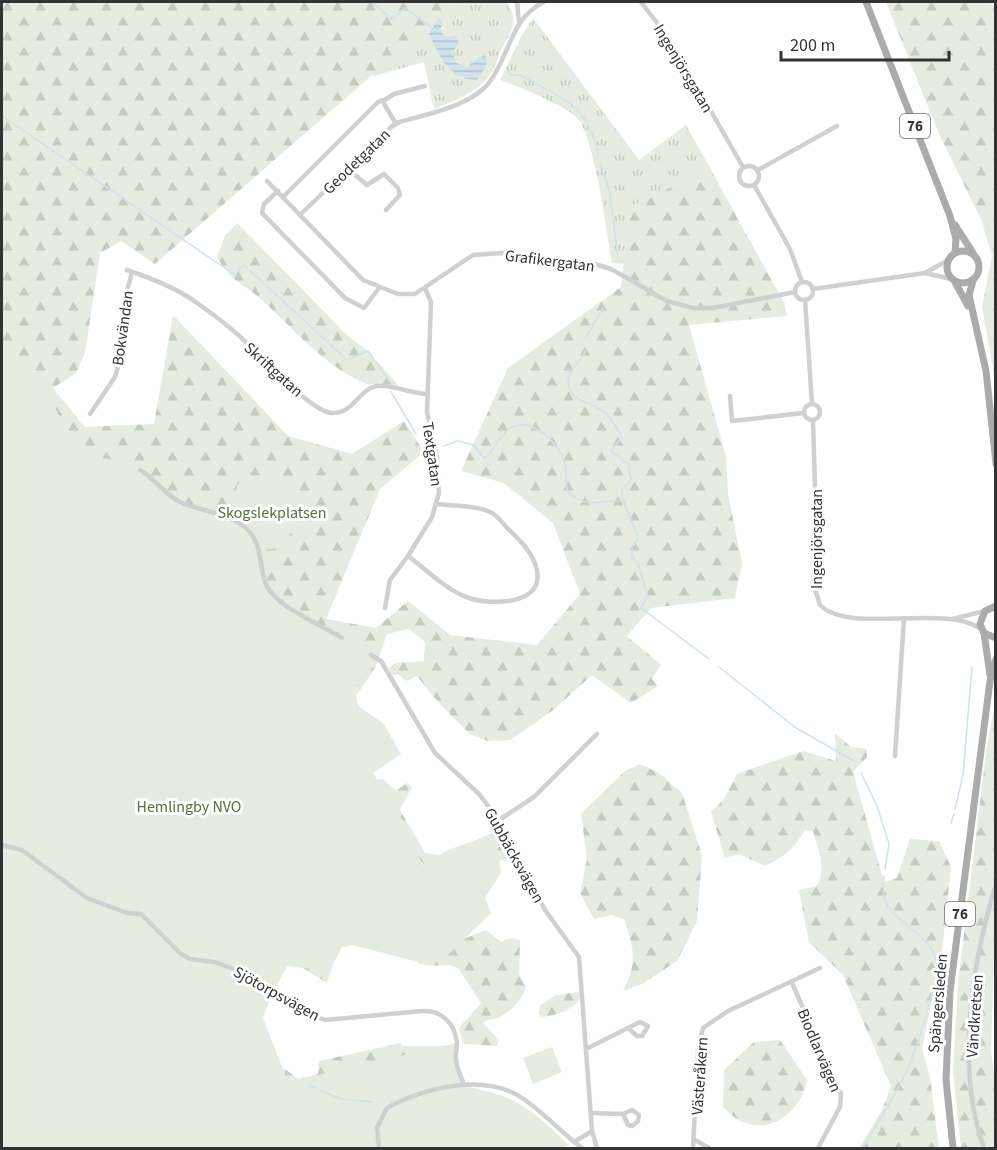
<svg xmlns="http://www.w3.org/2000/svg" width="997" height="1150" viewBox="0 0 997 1150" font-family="'Source Sans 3',sans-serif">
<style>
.grass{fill:url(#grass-tufts);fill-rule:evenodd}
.forest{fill:url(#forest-firs)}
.park{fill:#e6ecdf}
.water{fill:url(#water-rules)}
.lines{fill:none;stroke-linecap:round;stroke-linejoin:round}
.stream{stroke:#cfe2ee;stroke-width:1.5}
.street{stroke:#d0d0d0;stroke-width:4.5}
.primary{stroke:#ababab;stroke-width:7}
.labels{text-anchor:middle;stroke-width:6;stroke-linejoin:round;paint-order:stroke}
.shield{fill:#fff;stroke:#707070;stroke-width:1.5}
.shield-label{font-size:15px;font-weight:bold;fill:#333}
.street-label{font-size:16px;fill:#333;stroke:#fff}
.park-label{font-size:16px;fill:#56703f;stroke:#fff}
</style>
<defs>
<pattern id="grass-tufts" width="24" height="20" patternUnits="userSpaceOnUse" patternTransform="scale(1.5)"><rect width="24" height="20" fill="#e6ecdf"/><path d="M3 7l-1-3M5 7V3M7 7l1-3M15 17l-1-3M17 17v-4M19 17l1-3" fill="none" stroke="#c6cbc0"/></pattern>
<pattern id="forest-firs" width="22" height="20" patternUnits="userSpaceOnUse" patternTransform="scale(1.5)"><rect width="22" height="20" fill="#e6ecdf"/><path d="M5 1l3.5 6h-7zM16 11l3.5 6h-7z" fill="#c6cbc0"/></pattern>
<pattern id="water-rules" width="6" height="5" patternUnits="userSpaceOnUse" patternTransform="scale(1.5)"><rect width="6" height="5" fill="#cfe2ee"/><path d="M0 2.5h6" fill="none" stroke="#b2c2cd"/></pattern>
</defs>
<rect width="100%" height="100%" fill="#fff"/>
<g class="grass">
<path d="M456,2h50c14,18 6,27 -4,46 -5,8 -4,17 -12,27 -14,18 -36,26 -56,34l-10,-47 -50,14 -2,-2zM431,26h13l-3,6 6,5 10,26 9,4 8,-4 -11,16z"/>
<path d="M533,18l106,142 47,-35 24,43 -80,39 -6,57 -12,-1c-5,-30 -17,-123 -34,-144 -10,-12 -62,-34 -78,-39l22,-45z"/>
</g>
<g class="forest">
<path d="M2,2h454l-301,262 -34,-23 -21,12 -15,100 -9,20 -23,15 32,39 69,-3 19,-109 115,121 64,18 52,-33 20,31 -44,37 -54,130 50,9 32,-27 42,34 87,10 43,-51 -27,-71 -49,-40 -43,-12 47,-103 113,-81 9,-80 80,-39 74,135 3,13 -98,9 37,132 2,37 14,69 -7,35 -84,10 -24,28 34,29 -9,14 6,7 -27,17 -39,-28 -40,36 -42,29 -22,1 -18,-7 -32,-32 -21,-26 -11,5 -8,-7 -6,1 -3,-7 6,-5 29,-2 1,-19 -16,-13 -22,5 -12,34 -19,28 2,9 -24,12 36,63 13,-1 13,12 11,-8 5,4 -12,23 25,43 14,2c19,-11 38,-13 58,-23l16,25 -4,4 -9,-1 -12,8 -62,-1 -10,-12 -51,88 -23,4 -9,17 -6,19 -35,-22 -13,5 -18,57 13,43 11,3 13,10 20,-5 1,-13 82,-18 1,3h51l-451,102z"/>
<polygon points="886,2 991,2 995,9 995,379 982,307 992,256 981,219 940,136"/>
<path d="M237,223l111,113 20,15 31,35c-10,-3 -28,-1 -32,-2 -43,-18 -71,-53 -104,-83 -21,-19 -31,-18 -46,-44l8,-21z"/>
<polygon points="995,703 996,891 991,1052 996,1083 995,1148 961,1148 953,1072 958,983 987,745"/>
<path d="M835,733l16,14 16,2v8l-14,15 31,110 13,-4 13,-39 29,2 12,26 -9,84 -20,98 8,28 9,71h-80l23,-38 9,-24 -48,-111 -34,-33 -10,-52 18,-4c10,-18 1,-37 -4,-55l-8,-1c-10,18 -21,27 -40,36l-26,-12 -14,4 -14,-46 13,-13 13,-25 66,-23 33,10z"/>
<path d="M640,764l19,9 23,20 20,63 -5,65 -20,40 -35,23 -19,7c15,-29 11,-42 1,-72l-13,-4 -17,4 -14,-26 7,-34 -6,-45 44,-43z"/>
<path d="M486,930l15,12 12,-4 7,3 -1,33 7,12c-4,15 -16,26 -29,32 -6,3 -9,0 -14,5l16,17 -2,6 -34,-2 -4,-16 22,-25 -23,-35c-13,-6 -25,1 -40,-5l-1,-19 31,1z"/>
<path d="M578,992l3,4c-4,13 -27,20 -39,21l-4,-3 3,-9 15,-10z"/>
<path d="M780,1040l27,40c-5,31 -38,58 -70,39 -5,-3 -10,-8 -14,-12l1,-37 30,-28z"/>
</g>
<g class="park">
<path d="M2,345c14,27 41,40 54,64 8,15 3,30 17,43l46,9 21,9 34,29 59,21 20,16 12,45 11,18 104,60 -33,39 37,26 17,30 -28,19 38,60 11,32 72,-33 7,41 -16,25 6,15 -43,42 -18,10 -90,-23 -13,29 -40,-5 -15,28 -9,24 25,64 168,-39 3,26 8,18c52,9 65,24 102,58l-7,3h-560z"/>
<path d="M275,481c23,15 27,17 25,46l-11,8 -10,13 -17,2c-8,-19 -20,-29 -30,-48l6,-18z"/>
<polygon points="552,1047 562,1072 533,1084 523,1058"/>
</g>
<path class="water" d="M438,19l5,2 -2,11 6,5 8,-2 4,8 -7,9 5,11 9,4 18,-12 3,4 -1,7 -9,14c-29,-1 -38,-24 -48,-47z"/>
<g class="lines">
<g class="stream">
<polyline points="371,2 392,19 405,8 431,27"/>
<path d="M508,72l3,3h9c42,24 68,28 78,80"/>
<polyline points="2,116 235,275 244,265 347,360 368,351 390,382"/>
<polyline points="601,166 610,192 618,259"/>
<polyline points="586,337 603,308"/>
<path d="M586,350c-4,11 -15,16 -17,27 -6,24 24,25 37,36 6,6 11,16 16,24l-11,14 17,13 3,16 -9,10c0,16 12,32 16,49l-6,8v10l6,6 10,33 -7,12 68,51"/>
<polyline points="391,392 416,434"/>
<path d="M444,446l13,-5 17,4 11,14c8,-9 17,-27 27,-32 20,-10 48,17 53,36 2,9 1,19 2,28 21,19 30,9 55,10"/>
<polyline points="719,667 796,728 856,762"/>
<polyline points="861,773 877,806 889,844 885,869"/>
<polyline points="955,809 963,775 972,667"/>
<polyline points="951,823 954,814"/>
<polyline points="310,1086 315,1088"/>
<polyline points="320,1090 341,1099 373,1102"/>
<path d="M863,1148c15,-27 35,-55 47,-85 8,-20 34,-92 23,-111 -18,-32 -56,-31 -49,-76"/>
</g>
<g class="street">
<polyline points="517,2 519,22"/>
<polyline points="641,2 670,40 743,167"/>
<polyline points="383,101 394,94 425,86"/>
<circle cx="749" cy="176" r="10"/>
<polyline points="348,169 367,185 384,174 398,188 400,195 386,210"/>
<polyline points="758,170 837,126"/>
<polyline points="267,181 363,280 398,294 415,294 473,255 502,253 591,263 611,269 667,301 693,308 713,308 795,292"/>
<polyline points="754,185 790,249 802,282"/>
<polyline points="278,191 264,204 262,213 345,298 364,308 379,288"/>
<polyline points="283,197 378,102 382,100 396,124"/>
<path d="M300,215l91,-88 8,-5c26,-7 71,-16 89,-38 22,-27 21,-65 56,-82"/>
<path d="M127,270c24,8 50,18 70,33 19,13 38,28 54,44 13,14 63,66 81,66 20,1 25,-20 41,-26 12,-5 39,7 54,7"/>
<polyline points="925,273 948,260"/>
<circle cx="804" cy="291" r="9"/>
<polyline points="813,289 925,273 951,279"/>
<polyline points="805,300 812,404"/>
<polyline points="730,396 732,421 803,413"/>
<circle cx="812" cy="412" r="8"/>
<polyline points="90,414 115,377 120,360 124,332 122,311 132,272"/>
<path d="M813,420l3,100 -3,63 7,22c30,30 122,-2 161,24"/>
<path d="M140,470c16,9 26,27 44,34 20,7 48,10 64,26 14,15 11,33 17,52 8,24 55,42 77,56"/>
<path d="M408,556c20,15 38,34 61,42 21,7 75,8 68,-28 -4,-17 -17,-30 -29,-41 -5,-5 -10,-13 -16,-16 -15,-8 -39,-7 -55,-9"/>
<polyline points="385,608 390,580 408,556 432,517 439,493 437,457 427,412 431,302 425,288"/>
<polyline points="952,619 985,611"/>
<polyline points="371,655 381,661 435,753 479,794 499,820 545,910 579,957 592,1131 597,1148"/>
<polyline points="895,756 904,618"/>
<polyline points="499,820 534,797 597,734"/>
<path d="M2,845l20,5 65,48 40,15 14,1 40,40 9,5 25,3 21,8 69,42 20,8 97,-9c19,-1 32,11 35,31 0,6 -2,13 -1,19 1,8 5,16 8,23"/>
<polyline points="792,983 841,1094 840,1107 818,1148"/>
<polyline points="586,1049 628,1028 637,1036 642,1036 648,1026 640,1022 628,1028"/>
<polyline points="591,1113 623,1114 632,1110 639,1115 638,1121 632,1126 628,1125 623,1114"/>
<polyline points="695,1140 709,1148"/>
<polyline points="574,1142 592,1131"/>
<path d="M379,1148l-2,-20 10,-20c38,-21 100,-36 138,-8 20,14 37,33 57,48"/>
<polyline points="693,1148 698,1049 703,1028 728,1011 820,968"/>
<path d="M984,1148c-29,-79 -12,-185 12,-264"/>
</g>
<g class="primary">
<polyline points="866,2 950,216 956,239 955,253"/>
<polyline points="955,225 973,253"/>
<circle cx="963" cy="267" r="16"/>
<polyline points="973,281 969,295 986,371 996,464"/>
<polyline points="955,282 968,306"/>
<polyline points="996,606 985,611 980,624 984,633 996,638"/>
<polyline points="984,633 990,675"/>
<polyline points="953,1148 946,1080 950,991 990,681 996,659"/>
</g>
</g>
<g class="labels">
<g class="shield">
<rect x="900" y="114" width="30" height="24" rx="4.5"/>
<rect x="945" y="902" width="30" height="24" rx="4.5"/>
</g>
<g class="shield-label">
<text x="915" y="131">76</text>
<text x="960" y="919">76</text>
</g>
<g class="street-label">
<text transform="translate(684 68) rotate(59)" y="6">Ingenjörsgatan</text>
<text transform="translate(356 161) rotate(-44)" y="6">Geodetgatan</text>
<text transform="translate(550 260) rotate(7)" y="6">Grafikergatan</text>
<text transform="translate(122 328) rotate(-82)" y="6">Bokvändan</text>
<text transform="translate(274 369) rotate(42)" y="6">Skriftgatan</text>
<text transform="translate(433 454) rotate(82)" y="6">Textgatan</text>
<text transform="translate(816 539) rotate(-90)" y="6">Ingenjörsgatan</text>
<text transform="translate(515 855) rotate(61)" y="6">Gubbäcksvägen</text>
<text transform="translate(277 993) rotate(29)" y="6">Sjötorpsvägen</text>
<text transform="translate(937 1003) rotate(-85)" y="6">Spängersleden</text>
<text transform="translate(974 1016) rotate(-86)" y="6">Vändkretsen</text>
<text transform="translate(820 1050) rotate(67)" y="6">Biodlarvägen</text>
<text transform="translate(699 1076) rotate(-86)" y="6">Västeråkern</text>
</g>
<g class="park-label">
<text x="272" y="518">Skogslekplatsen</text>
<text x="189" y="812">Hemlingby NVO</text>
</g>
</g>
<rect width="997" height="1150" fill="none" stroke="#333333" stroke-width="6"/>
<path d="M781 51v9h168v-9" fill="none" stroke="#333333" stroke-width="3"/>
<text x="790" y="51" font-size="18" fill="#333333" stroke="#ffffff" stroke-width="4.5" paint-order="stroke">200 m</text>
</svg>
